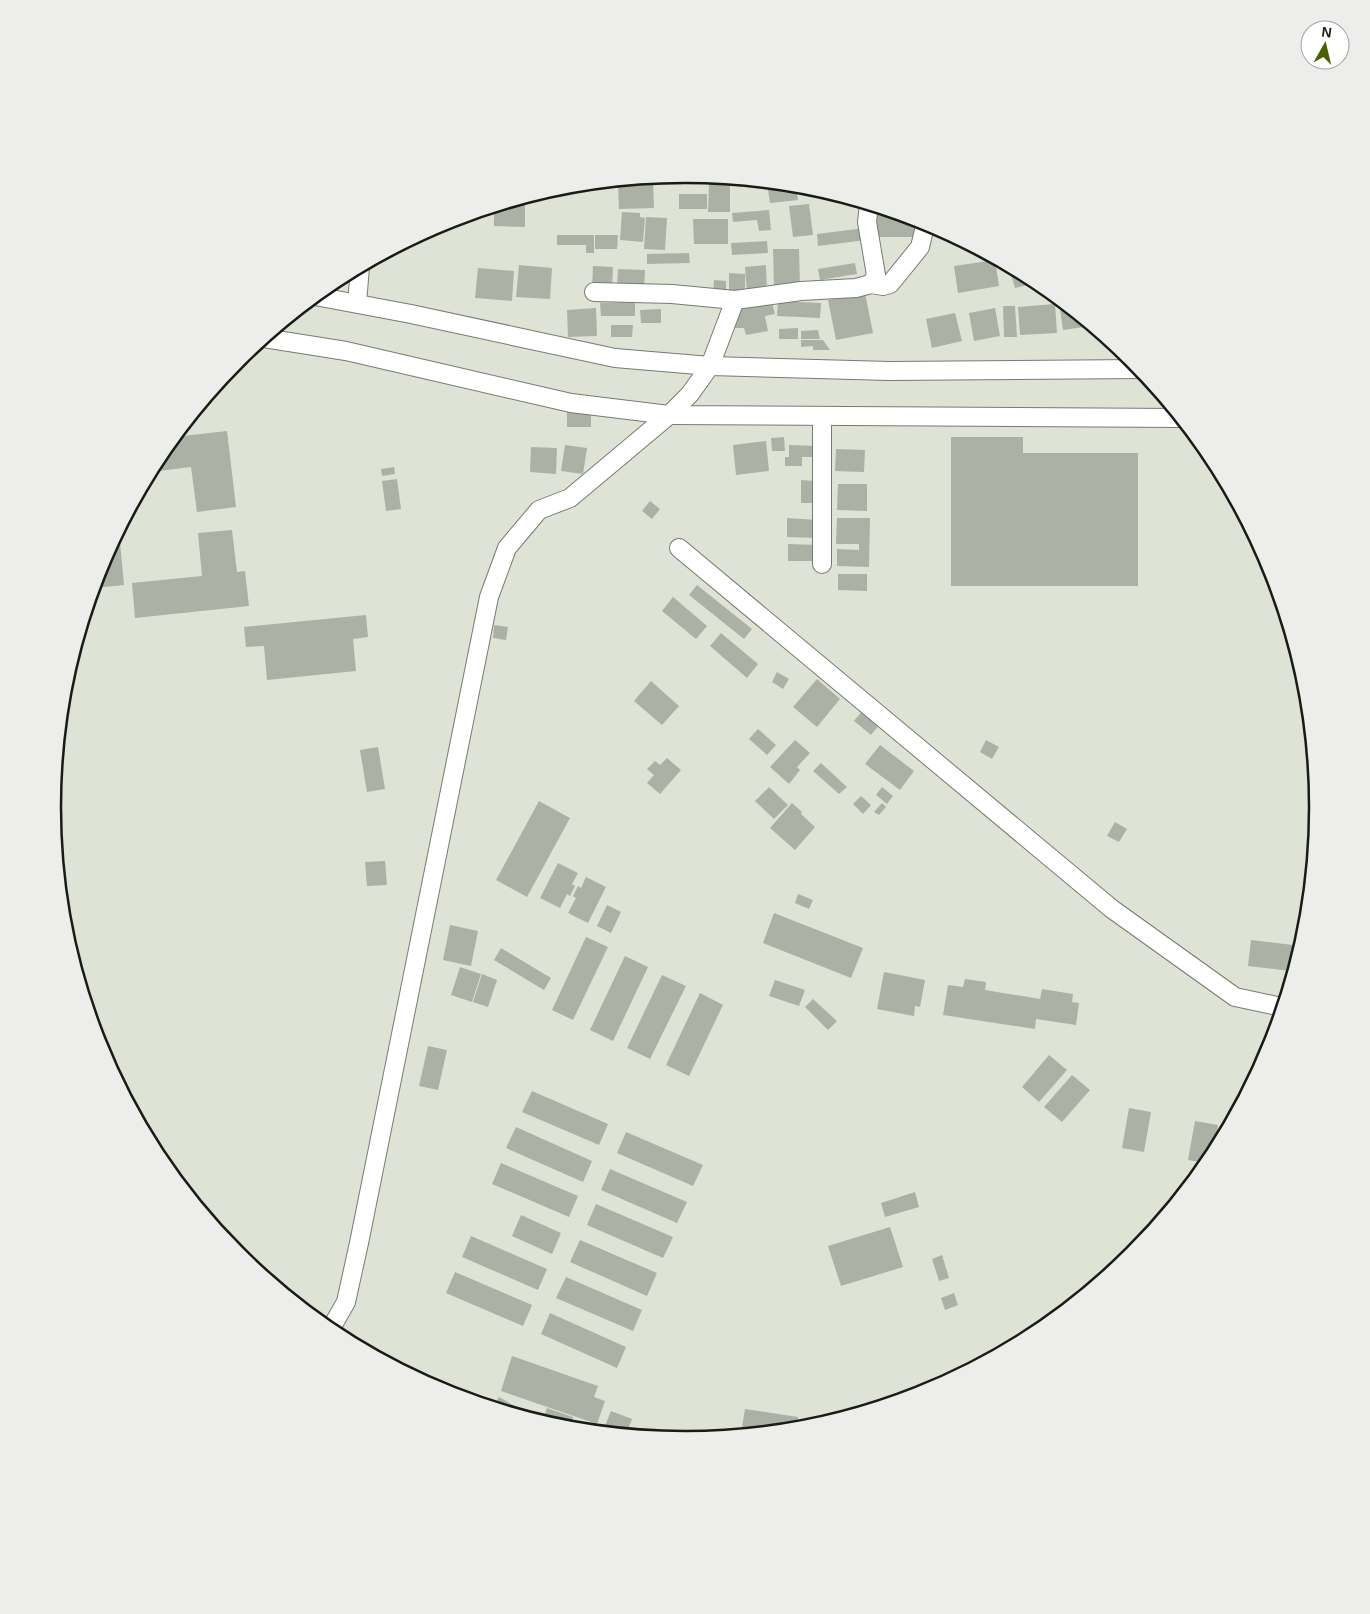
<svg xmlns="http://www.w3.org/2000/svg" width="1370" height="1614" viewBox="0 0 1370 1614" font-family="Arial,sans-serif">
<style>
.building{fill:#acb1a5}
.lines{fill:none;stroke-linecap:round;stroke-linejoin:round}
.minor-casing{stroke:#777b70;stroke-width:20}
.minor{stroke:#fff;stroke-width:18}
.rim{fill:none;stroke:#191b16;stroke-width:2.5}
</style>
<rect width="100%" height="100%" fill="#dee3d6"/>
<g class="building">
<polygon points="653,181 654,208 619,209 618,182"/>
<polygon points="767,183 796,185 798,200 770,203"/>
<polygon points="709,184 730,184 730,212 708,212"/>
<rect x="679" y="194" width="28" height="15"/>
<polygon points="525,198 525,227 494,226 494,207"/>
<polygon points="809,204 813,235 793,237 789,206"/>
<polygon points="876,207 890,212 890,218 917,220 916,237 875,237"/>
<polygon points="769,210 771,230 759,231 757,220 733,222 732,213"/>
<polygon points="622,212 640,213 640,217 645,218 643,242 620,240"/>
<polygon points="646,217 667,218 665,250 644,249"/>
<polygon points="693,219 728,219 728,244 694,244"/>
<polygon points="865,228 866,240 818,246 817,234"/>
<polygon points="557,235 594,235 594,253 586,253 586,245 557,245"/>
<polygon points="595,235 618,235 617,249 595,249"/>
<polygon points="767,241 768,253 732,255 731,243"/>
<polygon points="773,249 799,249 800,287 774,288"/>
<polygon points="689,253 690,263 647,264 647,254"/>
<polygon points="995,260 999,286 958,293 954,266"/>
<polygon points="855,263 857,274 820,280 818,269"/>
<polygon points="519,265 552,268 550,299 516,297"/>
<polygon points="766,265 767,293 747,294 745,267"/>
<polygon points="593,266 613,267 612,291 592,290"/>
<polygon points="1009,267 1031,278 1032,284 1015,288"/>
<polygon points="478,268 514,271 512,301 475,298"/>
<polygon points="618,269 645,270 644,290 617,289"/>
<polygon points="729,273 745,274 745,297 729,297"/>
<polygon points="714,280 726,281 726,296 713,295"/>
<polygon points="865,293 873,333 836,340 828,300"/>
<polygon points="778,301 821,303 820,318 777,316"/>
<polygon points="1061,301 1081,318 1091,326 1063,330 1059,302"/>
<polygon points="635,302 635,316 601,316 600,303"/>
<polygon points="772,303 775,314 765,316 768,331 746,335 744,328 732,328 740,308 759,304 759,306"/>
<polygon points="1055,304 1057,333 1020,335 1018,307"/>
<polygon points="1003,306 1015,306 1017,337 1004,337"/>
<polygon points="596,308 597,336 568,337 567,310"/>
<polygon points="995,308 1000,336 974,341 969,313"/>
<polygon points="661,309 661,323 641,323 640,310"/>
<polygon points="955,313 962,341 932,348 926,319"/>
<polygon points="611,325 633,325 632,337 611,337"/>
<polygon points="798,328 798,339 779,339 779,329"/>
<polygon points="818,330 820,339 801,339 801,331"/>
<polygon points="801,340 823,340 830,350 813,350 813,346 801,347"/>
<rect x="567" y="409" width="24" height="18"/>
<polygon points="227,431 236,507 197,512 191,467 150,472 159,455 174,437"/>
<polygon points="784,437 785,451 772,451 771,438"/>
<polygon points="951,437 1023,437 1023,453 1138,453 1138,586 951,586"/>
<polygon points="766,441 769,471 736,475 733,445"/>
<polygon points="565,445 587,448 583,474 561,471"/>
<polygon points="789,445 816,446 816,457 802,457 802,466 785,466 785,457 789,457"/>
<polygon points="531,447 557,448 556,474 530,472"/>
<polygon points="836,449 865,450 864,472 835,471"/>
<polygon points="394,467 395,474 382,476 381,469"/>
<polygon points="397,479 401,509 386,511 382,481"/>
<polygon points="801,480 816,481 815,503 801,503"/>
<polygon points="838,484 867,484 867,511 837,510"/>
<polygon points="650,501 660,509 652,519 642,511"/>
<polygon points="787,518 817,520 818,538 787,537"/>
<polygon points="837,518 870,518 869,567 837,566 837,549 859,550 859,544 836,544"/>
<polygon points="232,530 237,572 245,571 249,606 135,618 132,583 202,576 198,533"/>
<polygon points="119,531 124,585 94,588 101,565"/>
<polygon points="788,544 819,545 818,561 788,561"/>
<polygon points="838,574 867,574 867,591 838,590"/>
<polygon points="697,585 752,629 744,639 689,595"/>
<polygon points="673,597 707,626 696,639 662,611"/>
<polygon points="366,615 368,637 353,639 356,671 267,680 264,646 246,647 244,627"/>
<polygon points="494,625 508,627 506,640 493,638"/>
<polygon points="721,633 758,664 747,678 710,646"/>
<polygon points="777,672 789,679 783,689 772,682"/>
<polygon points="817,679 840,699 817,727 793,707"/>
<polygon points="651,681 679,706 662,725 634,701"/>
<polygon points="863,710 880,724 871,735 854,721"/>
<polygon points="758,729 776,745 767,755 749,739"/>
<polygon points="795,740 810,753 797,767 800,770 789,784 770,767"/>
<polygon points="986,740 999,747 992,759 980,752"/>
<polygon points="880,745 914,771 900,790 865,764"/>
<polygon points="378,747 385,789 367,792 360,750"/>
<polygon points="667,758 681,770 660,794 647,783 654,775 647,769 655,761 660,765"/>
<polygon points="821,763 847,787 839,794 813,771"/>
<polygon points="769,787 788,805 774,819 755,801"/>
<polygon points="882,787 893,796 887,804 876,795"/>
<polygon points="861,796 871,805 863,814 853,804"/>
<polygon points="539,801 570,818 527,897 496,880"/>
<polygon points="792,803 802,812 801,814 815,827 795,850 770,828"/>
<polygon points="882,803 886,807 879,815 874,812"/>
<polygon points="1115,822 1127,829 1119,842 1107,836"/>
<polygon points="385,861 387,885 367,886 365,862"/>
<polygon points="558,863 578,873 572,884 575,886 570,896 567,894 560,908 540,898"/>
<polygon points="586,877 606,887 588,923 568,913 576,898 573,896 578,886 581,888"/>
<polygon points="798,894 813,900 809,909 795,903"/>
<polygon points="607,905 621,912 611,933 597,926"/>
<polygon points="774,913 863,948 851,978 763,943"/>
<polygon points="450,925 478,931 471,966 443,960"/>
<polygon points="586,937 608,947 573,1020 552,1010"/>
<polygon points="1251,940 1293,945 1290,971 1248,966"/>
<polygon points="501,948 551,978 544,990 494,960"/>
<polygon points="625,956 648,967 613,1041 590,1030"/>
<polygon points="460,967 481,974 472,1002 451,995"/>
<polygon points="884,972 925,980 920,1007 915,1006 914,1016 877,1009"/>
<polygon points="482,974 497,980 488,1007 473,1002"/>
<polygon points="662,975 686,986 650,1059 627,1048"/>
<polygon points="965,979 986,982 985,990 1040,999 1042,989 1073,994 1072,1002 1079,1003 1076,1025 1036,1019 1035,1029 943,1015 948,985 963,987"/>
<polygon points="775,980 805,990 799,1006 769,996"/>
<polygon points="700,993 723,1005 689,1076 666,1065"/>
<polygon points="813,999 837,1021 828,1030 805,1007"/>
<polygon points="428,1046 447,1050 438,1090 419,1086"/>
<polygon points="1049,1055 1067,1070 1039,1102 1022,1087"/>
<polygon points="1072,1075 1090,1090 1062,1122 1044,1107"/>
<polygon points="532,1091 608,1124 599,1145 522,1112"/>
<polygon points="1129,1108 1151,1112 1144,1152 1122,1148"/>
<polygon points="1195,1121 1218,1125 1213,1154 1207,1163 1188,1160"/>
<polygon points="516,1127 592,1161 583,1182 506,1148"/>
<polygon points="626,1132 703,1165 693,1186 617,1153"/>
<polygon points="501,1163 578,1196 569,1217 492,1184"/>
<polygon points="610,1169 687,1202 677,1223 601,1190"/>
<polygon points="915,1192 919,1207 885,1217 881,1203"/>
<polygon points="596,1204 673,1237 663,1258 587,1225"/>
<polygon points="521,1215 561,1233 552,1254 512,1236"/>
<polygon points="890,1227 903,1267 841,1286 828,1246"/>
<polygon points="471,1236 547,1269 538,1290 462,1257"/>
<polygon points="580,1240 657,1273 647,1296 570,1262"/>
<polygon points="942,1255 949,1278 939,1281 932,1259"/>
<polygon points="455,1272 532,1305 523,1326 446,1293"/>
<polygon points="566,1277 642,1310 633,1331 556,1298"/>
<polygon points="954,1293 958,1305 945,1310 941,1298"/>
<polygon points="550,1313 626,1347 617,1368 541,1334"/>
<polygon points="512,1356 598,1386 594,1397 605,1401 597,1424 501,1391"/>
<polygon points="499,1397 537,1419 537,1420 493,1407"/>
<polygon points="547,1408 573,1417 570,1427 544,1417"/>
<polygon points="745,1409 798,1417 796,1429 741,1433"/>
<polygon points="611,1411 632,1419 626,1434 603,1431"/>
<polygon points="580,1421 594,1426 593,1430 577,1429"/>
</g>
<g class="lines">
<g class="minor-casing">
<g id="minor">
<polyline points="871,284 883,286 890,284 920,247 926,222"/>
<polyline points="594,292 672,294 735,300"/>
<polyline points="315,296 411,314 615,358 710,366 889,371 1140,369"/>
<polyline points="357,303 360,267"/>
<polyline points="264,338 346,351 571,403 669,415 1180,418"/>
<polyline points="679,548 1112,909 1235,997 1282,1007"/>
<polyline points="822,564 822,417"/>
<polyline points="330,1330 346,1302 359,1243 489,597 507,548 539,510 570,498 669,415 690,394 710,366 735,300 801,291 856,288 871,284 876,275 867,222 869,205"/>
</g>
</g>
<use href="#minor" class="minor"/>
</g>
<path d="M0 0H1370V1614H0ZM61 807a624 624 0 1 1 1248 0a624 624 0 1 1-1248 0Z" fill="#ededec" fill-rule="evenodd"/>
<path class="rim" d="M61 807a624 624 0 1 1 1248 0a624 624 0 1 1-1248 0Z"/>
<g transform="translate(1325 45) rotate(8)"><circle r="24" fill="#ffffff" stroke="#a3a4a2"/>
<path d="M0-4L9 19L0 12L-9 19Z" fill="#4b5f04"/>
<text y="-8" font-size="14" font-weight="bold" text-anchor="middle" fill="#191b16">N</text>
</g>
</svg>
